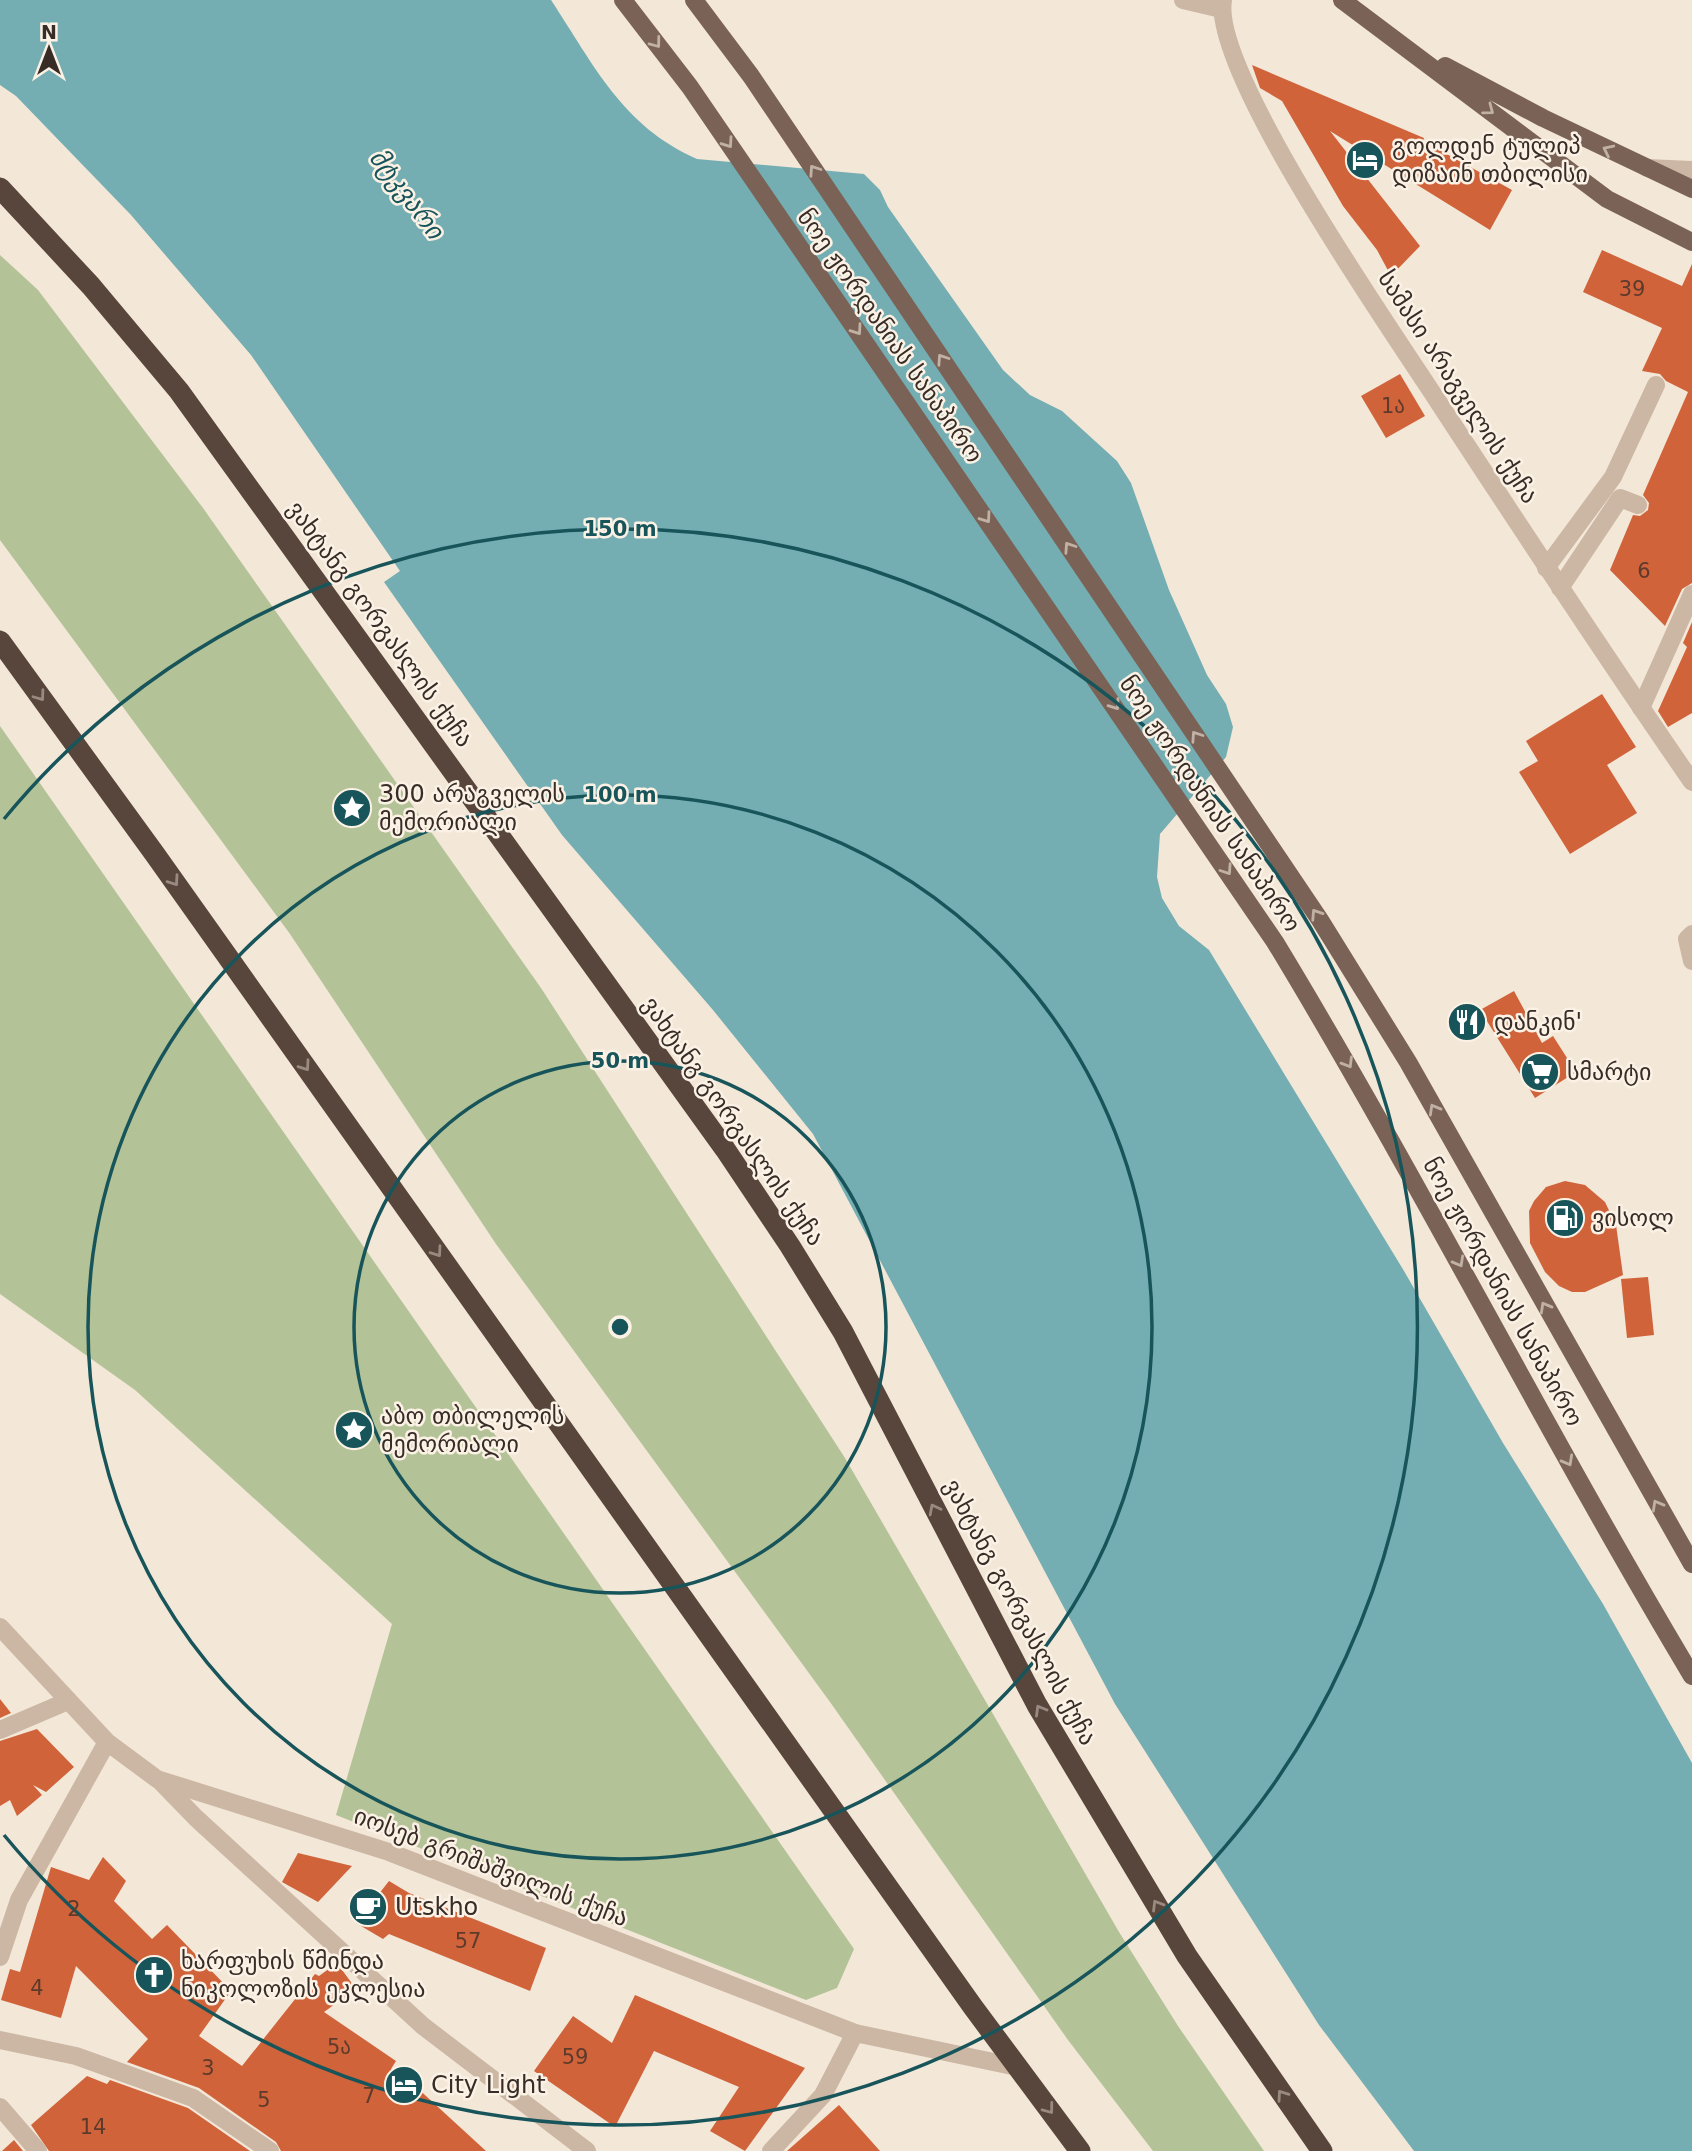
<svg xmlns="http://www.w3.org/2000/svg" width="1692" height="2151" viewBox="0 0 1692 2151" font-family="'DejaVu Sans','Noto Sans Georgian',sans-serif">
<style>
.green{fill:#b3c397}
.water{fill:#75aeb2}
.building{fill:#d0633a}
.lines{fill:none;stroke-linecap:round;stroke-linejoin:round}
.minor{stroke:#ccb7a4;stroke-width:18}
.major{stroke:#7a6356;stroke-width:18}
.highway{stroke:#58463c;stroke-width:21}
.oneway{stroke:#c1b1a5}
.oneway2{stroke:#998a80}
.ring{fill:none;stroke:#18555b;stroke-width:3.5}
.labels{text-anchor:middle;stroke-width:5;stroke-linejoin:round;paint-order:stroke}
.number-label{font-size:21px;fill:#5d3a2b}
.poi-label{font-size:24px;fill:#372c26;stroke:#fbf1e5;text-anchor:start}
.street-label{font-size:24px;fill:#372c26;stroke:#fbf1e5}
.water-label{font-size:26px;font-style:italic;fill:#18555b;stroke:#fbf1e5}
.centre{fill:#18555b;stroke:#fbf1e5;stroke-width:3.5}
.ring-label{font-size:21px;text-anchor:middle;font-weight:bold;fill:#18555b;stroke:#fbf1e5;stroke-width:5;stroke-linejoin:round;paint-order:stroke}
</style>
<rect width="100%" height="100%" fill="#f3e7d8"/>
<g class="green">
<polygon points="0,255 38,290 203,508 541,988 845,1458 1119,1932 1178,2026 1264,2151 1153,2151 1068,2040 830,1702 496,1244 290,934 0,540"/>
<polygon points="0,726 854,1949 837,1988 806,2000 336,1815 392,1624 135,1390 0,1294"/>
</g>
<path class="water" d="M0,0h551c43,65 71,126 146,159l167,15 16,16 8,17 115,163 27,25 32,16 55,50 14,22 38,107 38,85 19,29 7,23 -7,30 -66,77 -3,43 5,21 17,28 30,24 195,321 99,172 100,161 89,159v388h-278l-95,-126 -204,-321 -302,-570 -100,-124 -151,-175 -178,-253 16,-11 -149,-216 -120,-140 -115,-119 -16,-11z"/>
<g class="building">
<polygon points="1252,65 1424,138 1423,141 1512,190 1490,230 1330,131 1420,246 1391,276 1377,250 1343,206 1282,101 1260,88"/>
<polygon points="1602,250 1682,286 1692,264 1692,583 1682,589 1665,626 1610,570 1633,515 1640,516 1648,510 1649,503 1643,495 1688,392 1666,381 1660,374 1642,371 1662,328 1583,292"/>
<polygon points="1400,374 1425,416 1386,438 1361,396"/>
<polygon points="1692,622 1692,713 1668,727 1658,711 1687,647 1683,643"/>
<polygon points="1602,694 1636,747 1607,765 1637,813 1570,854 1519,772 1538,761 1526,741"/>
<polygon points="1514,991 1542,1043 1553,1036 1576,1072 1535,1098 1480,1010"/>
<polygon points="1565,1181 1585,1185 1605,1202 1616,1225 1623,1275 1585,1292 1572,1292 1559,1286 1545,1272 1530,1243 1529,1211 1534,1201 1546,1187"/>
<polygon points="1648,1277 1654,1335 1627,1338 1621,1279"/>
<polygon points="0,1699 11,1713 0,1718"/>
<polygon points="37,1729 74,1767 46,1792 33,1785 42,1795 17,1816 10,1800 0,1806 0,1741"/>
<polygon points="298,1853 352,1866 318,1902 282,1882"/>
<polygon points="103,1857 126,1881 114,1901 152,1939 167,1925 231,1991 199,2036 242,2066 315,1974 319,1976 337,1963 356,1989 324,2012 396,2061 391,2069 414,2085 486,2151 281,2151 276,2142 199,2088 127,2062 148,2039 76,1966 61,2018 1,2000 10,1969 20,1972 51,1867 89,1880"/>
<polygon points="389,1881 409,1893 546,1948 530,1991 389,1934 383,1939 356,1923"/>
<polygon points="635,1995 805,2068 745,2151 710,2131 739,2087 654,2051 615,2127 534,2071 573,2016 612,2043"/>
<polygon points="87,2076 107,2084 110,2080 188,2108 250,2151 49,2151 31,2125"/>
<polygon points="839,2105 880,2151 787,2151"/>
<polygon points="14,2140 23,2151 2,2151"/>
</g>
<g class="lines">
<g class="minor">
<polyline points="1183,0 1221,9"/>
<path d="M1223,0c-12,72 170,332 216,403 83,127 167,254 253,379"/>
<polyline points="1647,168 1692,170"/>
<polyline points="1546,568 1613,477 1656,385"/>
<polyline points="1560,588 1620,498 1638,505"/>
<polyline points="1641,708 1692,594"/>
<polyline points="1692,934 1687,939 1692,961"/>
<polyline points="0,1627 107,1742 157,1779 389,1852 855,2033 1017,2067"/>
<polyline points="0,1730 68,1701"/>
<polyline points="160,1781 196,1818 423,2026 587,2151"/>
<polyline points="0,1957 19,1900 107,1742"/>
<polyline points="0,2040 76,2056 193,2098 270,2151"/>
<polyline points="0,2107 38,2151"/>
<polyline points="771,2151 823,2095 855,2033"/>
</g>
<g class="major">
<path d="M623,0l67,87 585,855c146,241 272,492 417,734"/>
<polyline points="694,0 751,76 1320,920 1408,1062 1692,1564"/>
<polyline points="1342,0 1607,199 1692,242"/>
<polyline points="1445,66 1543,118 1692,189"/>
</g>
<g class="highway">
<polyline points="0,188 91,286 179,391 725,1149 790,1246 843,1332 1037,1705 1187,1956 1322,2151"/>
<polyline points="0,641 154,853 973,2007 1080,2151"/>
</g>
</g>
<defs><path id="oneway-chevron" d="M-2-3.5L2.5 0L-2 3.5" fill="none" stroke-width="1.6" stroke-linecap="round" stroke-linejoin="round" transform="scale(1.75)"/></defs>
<g class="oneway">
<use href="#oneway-chevron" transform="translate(656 43) rotate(53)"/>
<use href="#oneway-chevron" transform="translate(1489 110) rotate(37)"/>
<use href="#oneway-chevron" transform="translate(728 143) rotate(55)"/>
<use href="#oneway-chevron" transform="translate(1608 150) rotate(-154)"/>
<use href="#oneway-chevron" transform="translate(814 170) rotate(-124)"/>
<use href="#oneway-chevron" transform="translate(857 330) rotate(55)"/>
<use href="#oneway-chevron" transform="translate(942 359) rotate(-124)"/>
<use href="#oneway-chevron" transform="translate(986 518) rotate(55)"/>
<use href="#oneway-chevron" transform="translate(1069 547) rotate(-124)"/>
<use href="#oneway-chevron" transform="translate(1115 705) rotate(55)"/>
<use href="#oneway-chevron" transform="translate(1196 736) rotate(-124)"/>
<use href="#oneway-chevron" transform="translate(1227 870) rotate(56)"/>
<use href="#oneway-chevron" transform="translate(1316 914) rotate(-123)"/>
<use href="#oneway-chevron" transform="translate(1348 1063) rotate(59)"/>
<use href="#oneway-chevron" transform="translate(1434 1109) rotate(-119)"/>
<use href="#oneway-chevron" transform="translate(1459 1262) rotate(61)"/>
<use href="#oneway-chevron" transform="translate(1545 1307) rotate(-119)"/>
<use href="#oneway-chevron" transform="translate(1568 1461) rotate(61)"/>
<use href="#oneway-chevron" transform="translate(1657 1505) rotate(-119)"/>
</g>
<g class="oneway2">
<use href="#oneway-chevron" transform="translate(40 696) rotate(54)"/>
<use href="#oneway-chevron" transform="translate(174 881) rotate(55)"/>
<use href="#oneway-chevron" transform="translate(305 1066) rotate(55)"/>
<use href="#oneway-chevron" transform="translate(437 1252) rotate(55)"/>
<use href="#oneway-chevron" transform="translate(934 1509) rotate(-117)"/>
<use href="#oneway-chevron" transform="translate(1040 1710) rotate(-120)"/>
<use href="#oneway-chevron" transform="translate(1157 1905) rotate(-121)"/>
<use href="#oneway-chevron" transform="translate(1282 2095) rotate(-125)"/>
<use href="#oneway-chevron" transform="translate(1049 2109) rotate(53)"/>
</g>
<g class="ring">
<circle cx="620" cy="1327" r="266"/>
<circle cx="620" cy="1327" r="532"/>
<path d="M4 819A798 798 0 1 1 4 1835"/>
</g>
<defs>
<g id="hotel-disc" transform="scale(2.0125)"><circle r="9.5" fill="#18555b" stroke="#fbf1e5"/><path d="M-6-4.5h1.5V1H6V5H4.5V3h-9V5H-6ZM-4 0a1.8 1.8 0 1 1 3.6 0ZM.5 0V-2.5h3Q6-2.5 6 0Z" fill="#fff"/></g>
<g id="sight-disc" transform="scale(2.0125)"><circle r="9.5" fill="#18555b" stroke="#fbf1e5"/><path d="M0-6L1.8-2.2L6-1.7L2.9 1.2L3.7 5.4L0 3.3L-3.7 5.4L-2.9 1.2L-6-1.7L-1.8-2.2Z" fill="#fff"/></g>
<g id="restaurant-disc" transform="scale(2.0125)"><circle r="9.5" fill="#18555b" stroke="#fbf1e5"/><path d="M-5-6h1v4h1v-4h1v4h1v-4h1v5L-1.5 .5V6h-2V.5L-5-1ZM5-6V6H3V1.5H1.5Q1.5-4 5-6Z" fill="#fff"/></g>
<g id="supermarket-disc" transform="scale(2.0125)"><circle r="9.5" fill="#18555b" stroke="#fbf1e5"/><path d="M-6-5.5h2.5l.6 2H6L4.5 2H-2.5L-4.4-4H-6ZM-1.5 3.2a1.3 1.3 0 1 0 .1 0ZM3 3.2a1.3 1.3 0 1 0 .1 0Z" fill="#fff"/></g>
<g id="fuel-disc" transform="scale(2.0125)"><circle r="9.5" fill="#18555b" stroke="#fbf1e5"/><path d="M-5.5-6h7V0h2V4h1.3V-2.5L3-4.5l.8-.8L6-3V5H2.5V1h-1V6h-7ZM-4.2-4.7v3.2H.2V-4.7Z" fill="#fff"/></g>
<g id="cafe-disc" transform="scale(2.0125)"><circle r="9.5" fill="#18555b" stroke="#fbf1e5"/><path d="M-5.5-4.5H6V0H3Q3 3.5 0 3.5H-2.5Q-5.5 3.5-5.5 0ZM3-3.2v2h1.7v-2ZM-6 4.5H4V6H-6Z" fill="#fff"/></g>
<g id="church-disc" transform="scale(2.0125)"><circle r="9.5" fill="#18555b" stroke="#fbf1e5"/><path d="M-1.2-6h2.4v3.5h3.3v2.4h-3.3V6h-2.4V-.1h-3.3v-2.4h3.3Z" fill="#fff"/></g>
</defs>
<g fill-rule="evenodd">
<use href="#hotel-disc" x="1365" y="160"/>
<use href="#sight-disc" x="352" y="808"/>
<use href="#restaurant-disc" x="1467" y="1022"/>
<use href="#supermarket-disc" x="1540" y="1072"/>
<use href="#fuel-disc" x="1565" y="1218"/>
<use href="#sight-disc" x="354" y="1430"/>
<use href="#cafe-disc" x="368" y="1907"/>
<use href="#church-disc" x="154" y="1975"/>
<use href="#hotel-disc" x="404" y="2085"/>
</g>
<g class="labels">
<g class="number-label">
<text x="1632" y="296">39</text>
<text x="1393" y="413">1ა</text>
<text x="1644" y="578">6</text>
<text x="74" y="1916">2</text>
<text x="468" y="1948">57</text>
<text x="37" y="1995">4</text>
<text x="339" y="2054">5ა</text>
<text x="575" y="2064">59</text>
<text x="208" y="2075">3</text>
<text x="369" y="2103">7</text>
<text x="264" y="2107">5</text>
<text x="93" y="2134">14</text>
</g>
<g class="poi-label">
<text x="1392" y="154">გოლდენ ტულიპ<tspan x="1392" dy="28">დიზაინ თბილისი</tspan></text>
<text x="379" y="802">300 არაგველის<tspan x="379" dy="28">მემორიალი</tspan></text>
<text x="1494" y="1030">დანკინ'</text>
<text x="1567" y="1080">სმარტი</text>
<text x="1592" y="1226">ვისოლ</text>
<text x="381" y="1424">აბო თბილელის<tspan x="381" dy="28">მემორიალი</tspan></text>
<text x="395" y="1915">Utskho</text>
<text x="181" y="1969">ხარფუხის წმინდა<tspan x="181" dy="28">ნიკოლოზის ეკლესია</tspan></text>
<text x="431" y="2093">City Light</text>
</g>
<g class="street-label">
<text transform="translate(890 336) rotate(55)" y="8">ნოე ჟორდანიას სანაპირო</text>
<text transform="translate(1458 387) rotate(57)" y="8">სამასი არაგველის ქუჩა</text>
<text transform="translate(380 624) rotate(54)" y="8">ვახტანგ გორგასლის ქუჩა</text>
<text transform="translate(1210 804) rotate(56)" y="8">ნოე ჟორდანიას სანაპირო</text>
<text transform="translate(733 1121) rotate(55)" y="8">ვახტანგ გორგასლის ქუჩა</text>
<text transform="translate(1503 1292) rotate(61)" y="8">ნოე ჟორდანიას სანაპირო</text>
<text transform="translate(1020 1612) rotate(62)" y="8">ვახტანგ გორგასლის ქუჩა</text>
<text transform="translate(491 1867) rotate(21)" y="8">იოსებ გრიშაშვილის ქუჩა</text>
</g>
<g class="water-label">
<text transform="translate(407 194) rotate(53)" y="9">მტკვარი</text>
</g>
</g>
<circle cx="620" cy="1327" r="10" class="centre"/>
<g class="ring-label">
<text x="620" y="536">150 m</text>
<text x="620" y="802">100 m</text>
<text x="620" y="1068">50 m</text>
</g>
<g transform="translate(49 49)" stroke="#fbf1e5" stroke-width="5" paint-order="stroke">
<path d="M0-5L12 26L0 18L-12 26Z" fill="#372c26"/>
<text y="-10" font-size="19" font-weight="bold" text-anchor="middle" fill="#372c26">N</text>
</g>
</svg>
